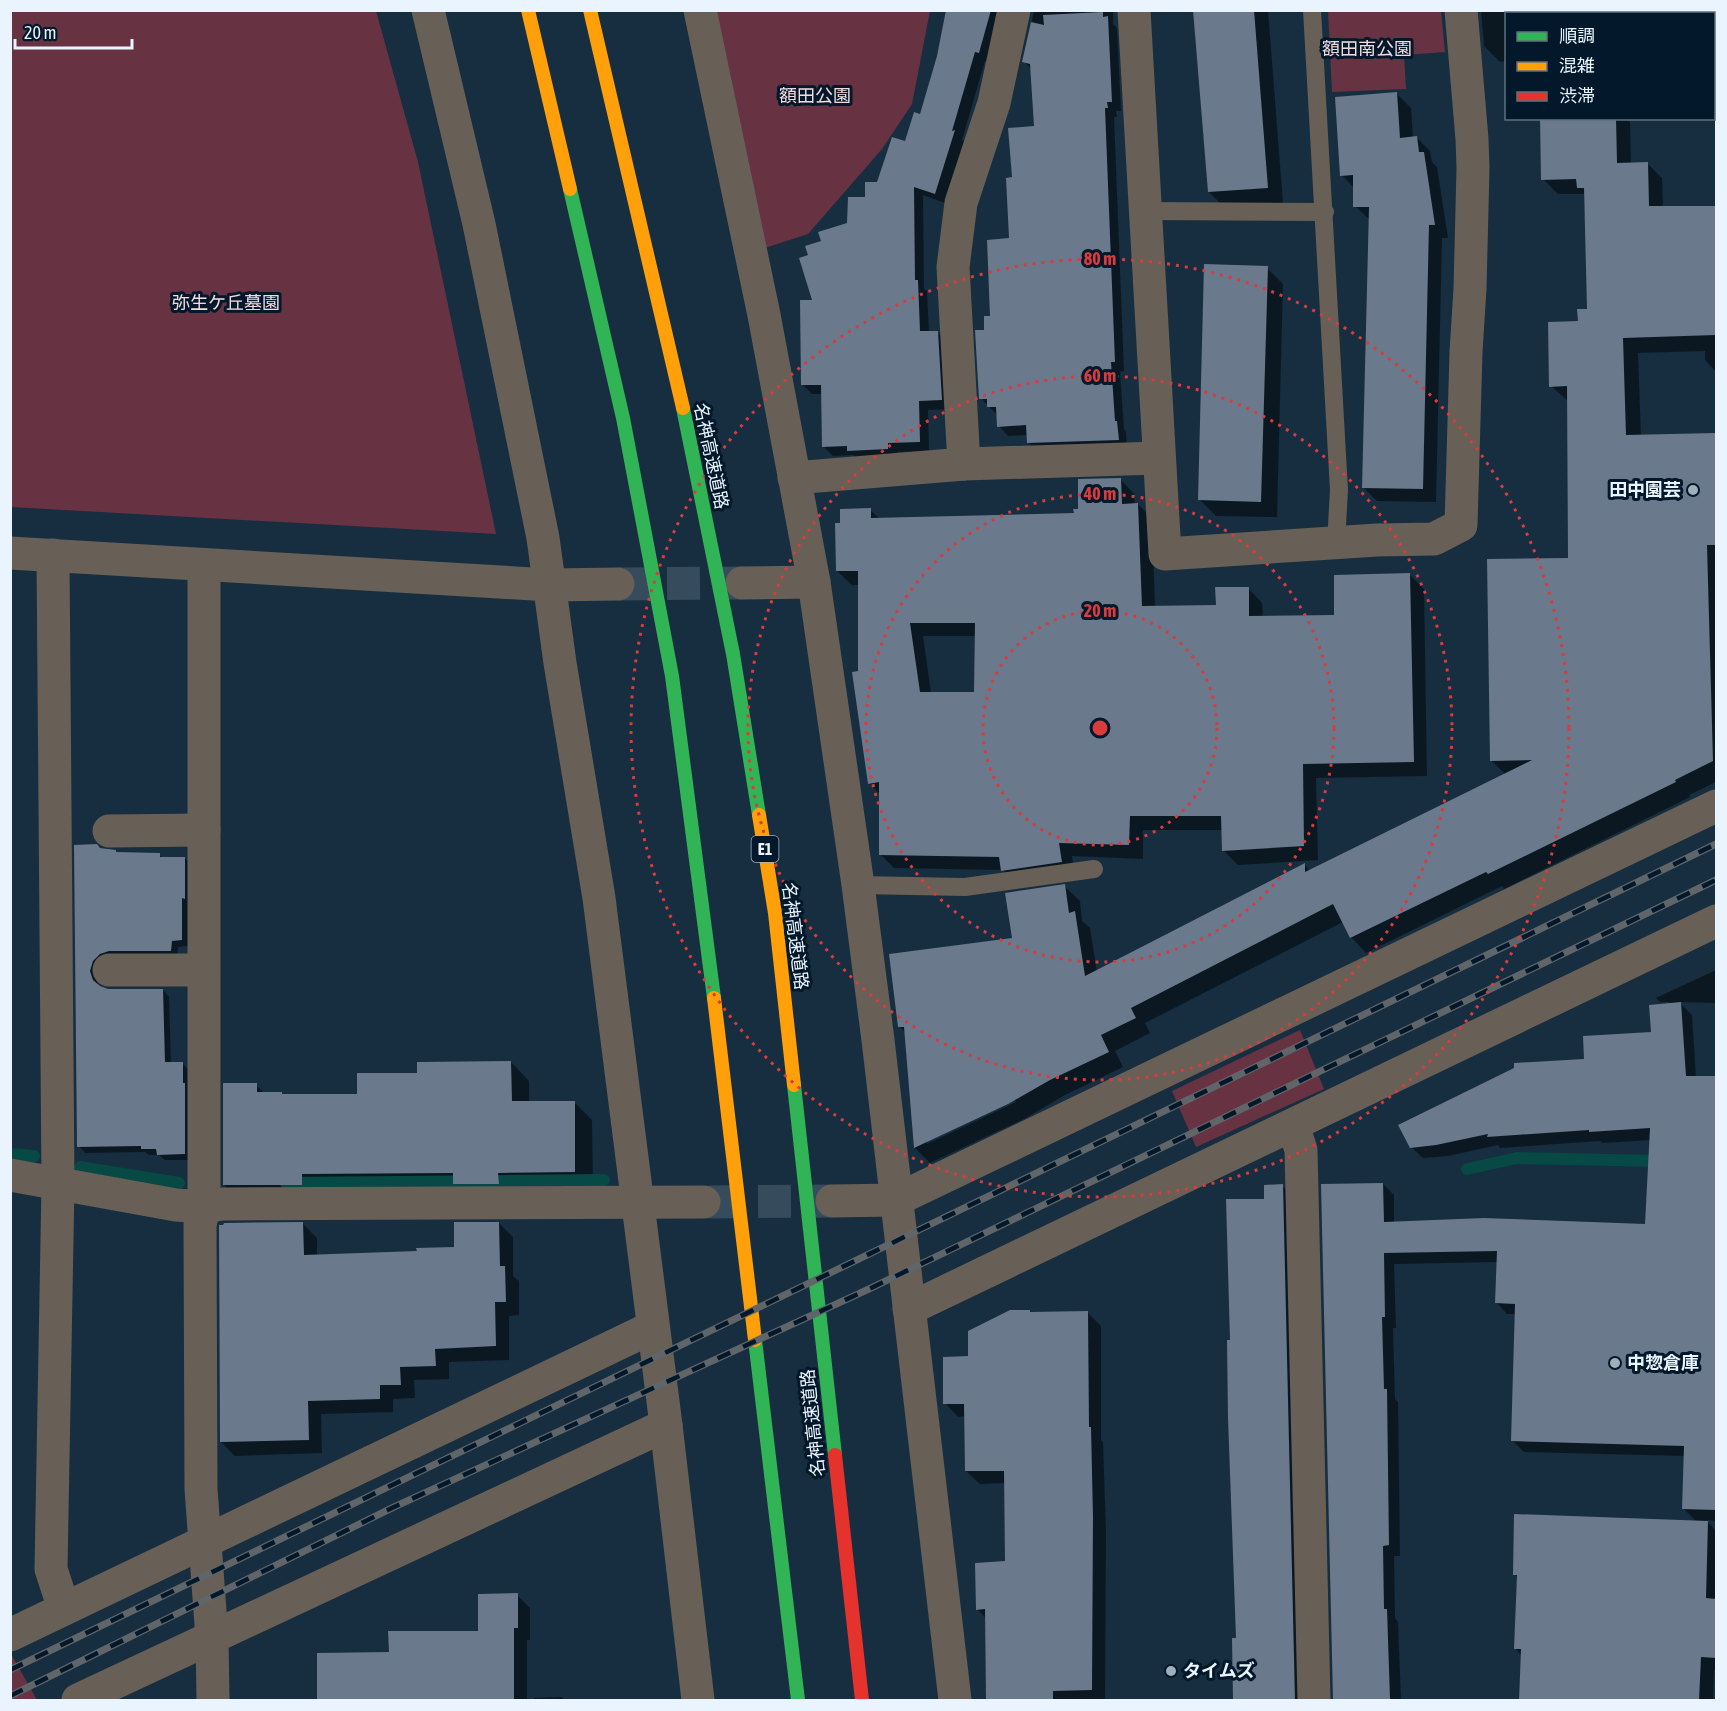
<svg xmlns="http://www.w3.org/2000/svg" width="1727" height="1711" viewBox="0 0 1727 1711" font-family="'Asap Condensed','Noto Sans JP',sans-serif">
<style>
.green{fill:#673343}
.shadow{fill:#0007;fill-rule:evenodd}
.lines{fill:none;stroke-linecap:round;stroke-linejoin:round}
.stream{stroke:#064945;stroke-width:12}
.building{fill:#6a798c;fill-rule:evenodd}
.street-tunnel{stroke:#364c5c;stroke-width:33;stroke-dasharray:33 16;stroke-linecap:butt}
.lane{stroke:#685f56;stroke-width:18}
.street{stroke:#685f56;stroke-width:33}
.fast{stroke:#30b455;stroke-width:14}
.slow{stroke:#ff9f0a;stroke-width:14}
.jam{stroke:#e5322d;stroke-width:14}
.rail-casing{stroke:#5f6568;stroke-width:7}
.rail{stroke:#03182a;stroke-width:4.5;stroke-dasharray:14;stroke-linecap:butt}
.ring{fill:none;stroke:#d83c3d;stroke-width:3;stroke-dasharray:3 6}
.poi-dot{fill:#9fafbb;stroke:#03182a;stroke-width:2}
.labels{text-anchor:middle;stroke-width:6;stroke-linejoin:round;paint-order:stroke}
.shield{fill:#03182a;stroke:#a4b2be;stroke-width:1.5}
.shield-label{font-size:16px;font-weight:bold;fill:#e9f4fe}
.park-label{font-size:18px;fill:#f3dadf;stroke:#03182a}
.street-label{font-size:18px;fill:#e9f4fe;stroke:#03182a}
.poi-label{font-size:18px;font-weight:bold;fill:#e9f4fe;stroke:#03182a;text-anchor:start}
.centre{fill:#d83c3d;stroke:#03182a;stroke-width:3}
.ring-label{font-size:18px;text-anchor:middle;font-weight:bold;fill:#d83c3d;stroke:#03182a;stroke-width:6;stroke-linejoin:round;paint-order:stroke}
</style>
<rect width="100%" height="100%" fill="#162e3f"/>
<g class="green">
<polygon points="10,11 376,11 418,162 496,534 11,507"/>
<polygon points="708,11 930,11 912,104 882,149 808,234 765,248"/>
<polygon points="1328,11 1441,11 1445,52 1404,55 1406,89 1332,92"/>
<polygon points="1300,1030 1324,1089 1196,1147 1172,1091"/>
<polygon points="10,1652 37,1700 11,1700"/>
</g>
<g class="shadow">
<polygon points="948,10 1004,10 988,61 985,61 962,140 964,141 945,203 923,195 924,289 927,291 929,332 937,332 947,342 951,409 928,410 929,451 897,452 897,458 858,460 853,455 833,456 823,446 823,394 812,394 803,385 814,301 810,256 823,242 848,224 906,143 921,116 938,56"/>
<polygon points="1034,10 1113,10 1113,24 1117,28 1121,111 1116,111 1117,117 1114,117 1124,371 1120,372 1124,429 1126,432 1127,450 1038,452 1029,443 1028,435 1008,436 999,426 998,416 981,398 986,331 992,317 1010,240 1013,179 1035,128 1032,70 1024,61"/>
<polygon points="1195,10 1268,10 1283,203 1225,208 1209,192"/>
<polygon points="1481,10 1574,10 1577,14 1506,14 1506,61 1500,62 1484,46"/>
<rect x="1714" y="43" width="2" height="68"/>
<polygon points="1397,94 1411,108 1413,138 1416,137 1430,151 1432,162 1437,167 1448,238 1442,238 1436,502 1377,501 1363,487 1370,220 1355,206 1354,188 1342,175"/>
<path d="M1541,118h85l4,4 1,42 16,-1 15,15 1,30 53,-1v165l-11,-12v-9l-67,2 3,83 74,-1 1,1v346l-27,13 1,2 -186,92 -2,-3 -136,67 -15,-16 -8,-15 -198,101 5,10 -35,18 8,16 -58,28 -41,24 -94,44 -15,-15 -9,-115 -6,-6 114,-87 50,-54 16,15 2,20 8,7 7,44 208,-107 5,6 196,-96 -15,-15 78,-200 -1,-159 -17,-15 29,-63 9,-12 -5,-117h-26l-15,-15zM1014,1099l2,3 -89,42v-3z"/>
<polygon points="1267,268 1283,284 1277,517 1216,516 1200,500"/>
<path d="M1120,479l14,15 1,11 3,-1 14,15 3,88h62l31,-19 14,15 1,15 73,-2 74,-41 14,14 3,187 -111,2 2,82 -80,5 -15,-15v-20h-80v29l-71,-3 3,20 -58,8 -14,-14 -109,-2 -14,-14 1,-59 -12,-12 -10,-111v-87h-7l-15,-14 33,-61 10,9 195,-5zM923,636h53v58l-45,-1z"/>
<polygon points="76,846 115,851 118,854 159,854 163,859 185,858 191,865 188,946 178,947 177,957 96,978 99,988 108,990 163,990 169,997 171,1063 182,1063 189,1070 191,1160 165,1160 159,1155 149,1155 145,1152 85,1153 79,1146"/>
<polygon points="1716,970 1716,1003 1679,1002 1692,1015 1696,1078 1716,1078 1716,1521 1706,1520 1716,1531 1716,1671 1714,1670 1713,1700 1520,1700 1522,1656 1515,1648 1519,1578 1514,1574 1697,1522 1684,1509 1686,1456 1524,1452 1513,1441 1516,1314 1507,1314 1496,1302 1498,1262 1394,1264 1396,1328 1393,1328 1395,1399 1398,1402 1400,1556 1394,1556 1395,1618 1398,1622 1401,1700 1334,1700 1322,1185 1383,1184 1394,1195 1394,1223 1646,1225 1651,1140 1602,1143 1600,1141 1500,1148 1498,1145 1448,1156 1423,1158 1411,1147 1586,1060 1652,1033 1669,1005 1669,1002 1660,1002 1656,998"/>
<polygon points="511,1062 529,1081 529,1102 574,1102 592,1120 593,1190 243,1203 224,1185 256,1085 265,1094 283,1096 358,1096 419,1074"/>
<polygon points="1282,1186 1294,1197 1306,1700 1236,1700 1237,1639 1231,1342 1266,1200"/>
<polygon points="499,1223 513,1237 513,1276 519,1281 519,1315 509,1316 509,1360 449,1362 449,1379 414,1380 415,1398 393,1399 393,1412 321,1414 322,1453 235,1456 221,1442 303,1224 317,1238 317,1256 418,1253 456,1249"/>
<polygon points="1030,1311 1032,1314 1088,1313 1101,1326 1101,1440 1103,1442 1106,1531 1105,1700 987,1700 987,1619 977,1609 1007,1562 1005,1483 980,1484 966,1471 965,1416 958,1417 945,1403 969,1358"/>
<polygon points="517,1595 530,1608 530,1640 527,1640 527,1700 319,1700 390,1653 480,1633"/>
<polygon points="562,1697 565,1700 534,1700 534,1698"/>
</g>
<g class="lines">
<g class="stream">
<polyline points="10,1154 34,1156"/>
<polyline points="80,1167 179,1183"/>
<polyline points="1467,1169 1517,1158 1662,1161"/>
<polyline points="286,1183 604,1180"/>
</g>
</g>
<g class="building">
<polygon points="946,10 991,10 979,53 975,52 952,131 955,130 935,194 914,187 915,280 918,280 920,331 938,331 942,400 919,401 920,442 888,443 888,449 847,451 847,446 822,447 821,385 801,385 800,300 812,300 799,258 808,255 805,246 821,241 818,232 847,223 848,197 865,197 865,182 877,182 892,137 905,141 914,112 920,114 937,56"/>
<polygon points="1193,10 1254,10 1268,188 1208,192"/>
<polygon points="1103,12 1103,17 1108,16 1112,102 1107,102 1108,108 1105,108 1115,362 1111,362 1115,421 1117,421 1119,440 1027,443 1026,425 997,427 996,407 987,407 987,399 979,399 975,330 984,330 984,316 990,316 987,240 1009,238 1006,178 1012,177 1008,128 1034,126 1030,64 1022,62 1031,22 1044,25 1043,15"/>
<polygon points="1397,92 1400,138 1417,136 1419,152 1424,152 1435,225 1429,225 1423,489 1362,488 1369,207 1353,207 1353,175 1340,176 1335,97"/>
<polygon points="1540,118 1616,118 1617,163 1648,162 1649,206 1716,206 1716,335 1623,338 1626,435 1715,433 1715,545 1707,545 1713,761 1675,780 1676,782 1488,874 1486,872 1350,938 1333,904 1131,1008 1136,1018 1101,1035 1109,1052 1050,1080 1008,1104 914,1148 904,1027 898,1027 889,954 1012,938 1005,893 1065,884 1069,913 1075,911 1085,976 1305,863 1305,872 1532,760 1490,761 1487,559 1568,558 1567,386 1549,387 1548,322 1578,321 1577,309 1587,309 1584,188 1577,188 1576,179 1541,180"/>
<polygon points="1204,264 1268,266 1261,502 1198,500"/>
<path d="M1121,478l1,26 16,-1 4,103 74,-1 -1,-18h34v29l85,-1v-40l76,-2 4,189 -111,2 1,82 -82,5 -1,-35h-91l-1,29 -70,-2 3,19 -61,9 -2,-14 -120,-2v-73l-11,2 -16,-112 6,-1v-100h-22l-1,-48h5v-14l31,-1v10l203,-5 -1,-4h5v-30zM910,623h65l-1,69h-54z"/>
<polygon points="97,844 100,848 116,850 116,852 160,853 160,857 185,857 185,899 182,898 182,940 172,941 171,951 109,951 100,954 93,961 90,971 93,980 100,986 108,989 163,989 165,1062 183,1062 183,1083 185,1083 185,1154 157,1155 156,1149 141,1149 141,1146 77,1147 74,845"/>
<polygon points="1681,1002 1686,1076 1716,1076 1716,1510 1682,1509 1684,1446 1511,1441 1515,1304 1495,1303 1497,1251 1384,1253 1385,1317 1382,1317 1384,1389 1387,1389 1389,1545 1383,1546 1384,1609 1387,1609 1390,1699 1333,1700 1321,1184 1383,1183 1384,1222 1484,1218 1645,1224 1650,1128 1589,1132 1589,1130 1487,1137 1488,1134 1436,1145 1410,1148 1398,1125 1514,1068 1514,1063 1584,1059 1583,1036 1651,1032 1649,1005"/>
<polygon points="511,1061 512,1101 575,1101 575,1172 498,1173 499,1184 453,1184 453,1173 302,1174 302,1185 223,1185 223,1083 257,1083 257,1092 282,1092 282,1094 357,1094 357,1073 417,1073 417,1062"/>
<polygon points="1283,1184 1295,1701 1233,1701 1232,1638 1236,1638 1228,1418 1227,1340 1230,1340 1226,1199 1264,1199 1264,1185"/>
<polygon points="303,1222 304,1255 417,1251 416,1248 454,1247 454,1222 499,1222 500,1266 505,1266 506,1302 495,1302 496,1346 435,1349 436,1366 400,1367 401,1385 380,1385 380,1399 308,1401 309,1440 220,1442 219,1225 223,1225 224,1223"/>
<polygon points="1010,1310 1030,1310 1030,1312 1088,1311 1089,1427 1091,1427 1093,1517 1092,1690 1053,1691 1053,1701 986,1701 985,1609 976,1610 975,1563 1005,1561 1004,1471 965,1471 964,1404 943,1404 943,1357 968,1356 968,1331"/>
<polygon points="1514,1514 1708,1521 1706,1598 1716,1599 1716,1658 1701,1657 1699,1701 1519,1701 1521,1649 1514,1649 1517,1575 1513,1575"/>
<polygon points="518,1593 518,1628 514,1628 514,1701 317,1701 317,1653 389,1652 388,1631 478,1631 478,1594"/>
</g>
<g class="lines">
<g class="street-tunnel">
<polyline points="618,584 742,583"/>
<polyline points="709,1202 832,1201"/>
</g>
<g class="lane">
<polyline points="1312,10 1339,490 1336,543"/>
<polyline points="1145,211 1325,212"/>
<polyline points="858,885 965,887 1094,869"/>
</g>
<g class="street">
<polyline points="428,10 479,224 543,538 560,663 599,898 666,1425 698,1700"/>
<polyline points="700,10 764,315 814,582 858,885 878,1040 955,1700"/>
<polyline points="1134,10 1165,554 1377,540 1434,539 1461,525 1466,352 1470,289 1473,168 1472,139 1461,10"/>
<polyline points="964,464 1158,458"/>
<polyline points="794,478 964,464 953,267 961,203 994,103 1014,10"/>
<polyline points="10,553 550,585 618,584"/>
<polyline points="53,555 58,1184 51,1569 64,1609"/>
<polyline points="204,565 204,1207 200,1225 201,1489 212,1638 213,1700"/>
<polyline points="742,583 814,582"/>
<polyline points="109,831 204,830"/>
<polyline points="109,970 203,970"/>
<polyline points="1293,1125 1301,1150 1314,1700"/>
<polyline points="10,1175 176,1205 204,1207 222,1204 704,1202"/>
<polyline points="832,1201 896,1200 1716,806"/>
<polyline points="909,1309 1716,921"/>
<polyline points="10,1635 653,1327"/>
<polyline points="78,1700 666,1425"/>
</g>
<g class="fast">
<polyline points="570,189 623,418 672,676 714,998"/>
<polyline points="683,408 733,654 759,815"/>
<polyline points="794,1085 835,1455"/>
<polyline points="755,1340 798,1700"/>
</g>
<g class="slow">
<polyline points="528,10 570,189"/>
<polyline points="590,10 683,408"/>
<polyline points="759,815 775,913 794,1085"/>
<polyline points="714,998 755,1340"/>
</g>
<polyline class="jam" points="835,1455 862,1700"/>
<g class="rail-casing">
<g id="rail">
<polyline points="10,1670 1716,844"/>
<polyline points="10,1696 394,1507 869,1289 1716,880"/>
</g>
</g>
<use href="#rail" class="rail"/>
</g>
<g class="ring">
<circle cx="1100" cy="728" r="117"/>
<circle cx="1100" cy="728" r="234"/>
<circle cx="1100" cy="728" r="352"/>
<circle cx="1100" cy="728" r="469"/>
</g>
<g class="poi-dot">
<circle cx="1693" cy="490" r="6"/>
<circle cx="1615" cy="1363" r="6"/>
<circle cx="1171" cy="1671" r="6"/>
</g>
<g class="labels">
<rect class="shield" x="751.5" y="836" width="27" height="26" rx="4.5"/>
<g class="shield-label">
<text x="765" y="855">E1</text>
</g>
<g class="park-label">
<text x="1367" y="55">額田南公園</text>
<text x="815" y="102">額田公園</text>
<text x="226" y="309">弥生ケ丘墓園</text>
</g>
<g class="street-label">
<text transform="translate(711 456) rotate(78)" y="6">名神高速道路</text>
<text transform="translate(795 936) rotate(83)" y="6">名神高速道路</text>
<text transform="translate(813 1423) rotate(-96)" y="6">名神高速道路</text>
</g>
<g class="poi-label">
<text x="1681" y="496" text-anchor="end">田中園芸</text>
<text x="1627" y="1369">中惣倉庫</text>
<text x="1183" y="1677">タイムズ</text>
</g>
</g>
<circle cx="1100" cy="728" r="9" class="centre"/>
<g class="ring-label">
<text x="1100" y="265">80 m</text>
<text x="1100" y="382">60 m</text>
<text x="1100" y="500">40 m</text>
<text x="1100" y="617">20 m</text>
</g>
<rect width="1727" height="1711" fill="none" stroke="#e9f4fe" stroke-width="24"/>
<rect x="1505" y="12" width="210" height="108" fill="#03182a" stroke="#5f707f" stroke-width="1.5"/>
<rect x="1517" y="32" width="30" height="9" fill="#30b455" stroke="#5f707f" stroke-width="1.5"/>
<text x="1559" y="42" font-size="18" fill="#e9f4fe">順調</text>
<rect x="1517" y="62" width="30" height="9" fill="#ff9f0a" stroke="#5f707f" stroke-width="1.5"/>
<text x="1559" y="72" font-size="18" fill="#e9f4fe">混雑</text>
<rect x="1517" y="92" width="30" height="9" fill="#e5322d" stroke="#5f707f" stroke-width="1.5"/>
<text x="1559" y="102" font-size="18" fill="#e9f4fe">渋滞</text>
<path d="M15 39v9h117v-9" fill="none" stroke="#e9f4fe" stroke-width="3"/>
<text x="24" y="39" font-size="18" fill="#e9f4fe" stroke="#03182a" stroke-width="4.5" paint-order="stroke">20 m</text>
</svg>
